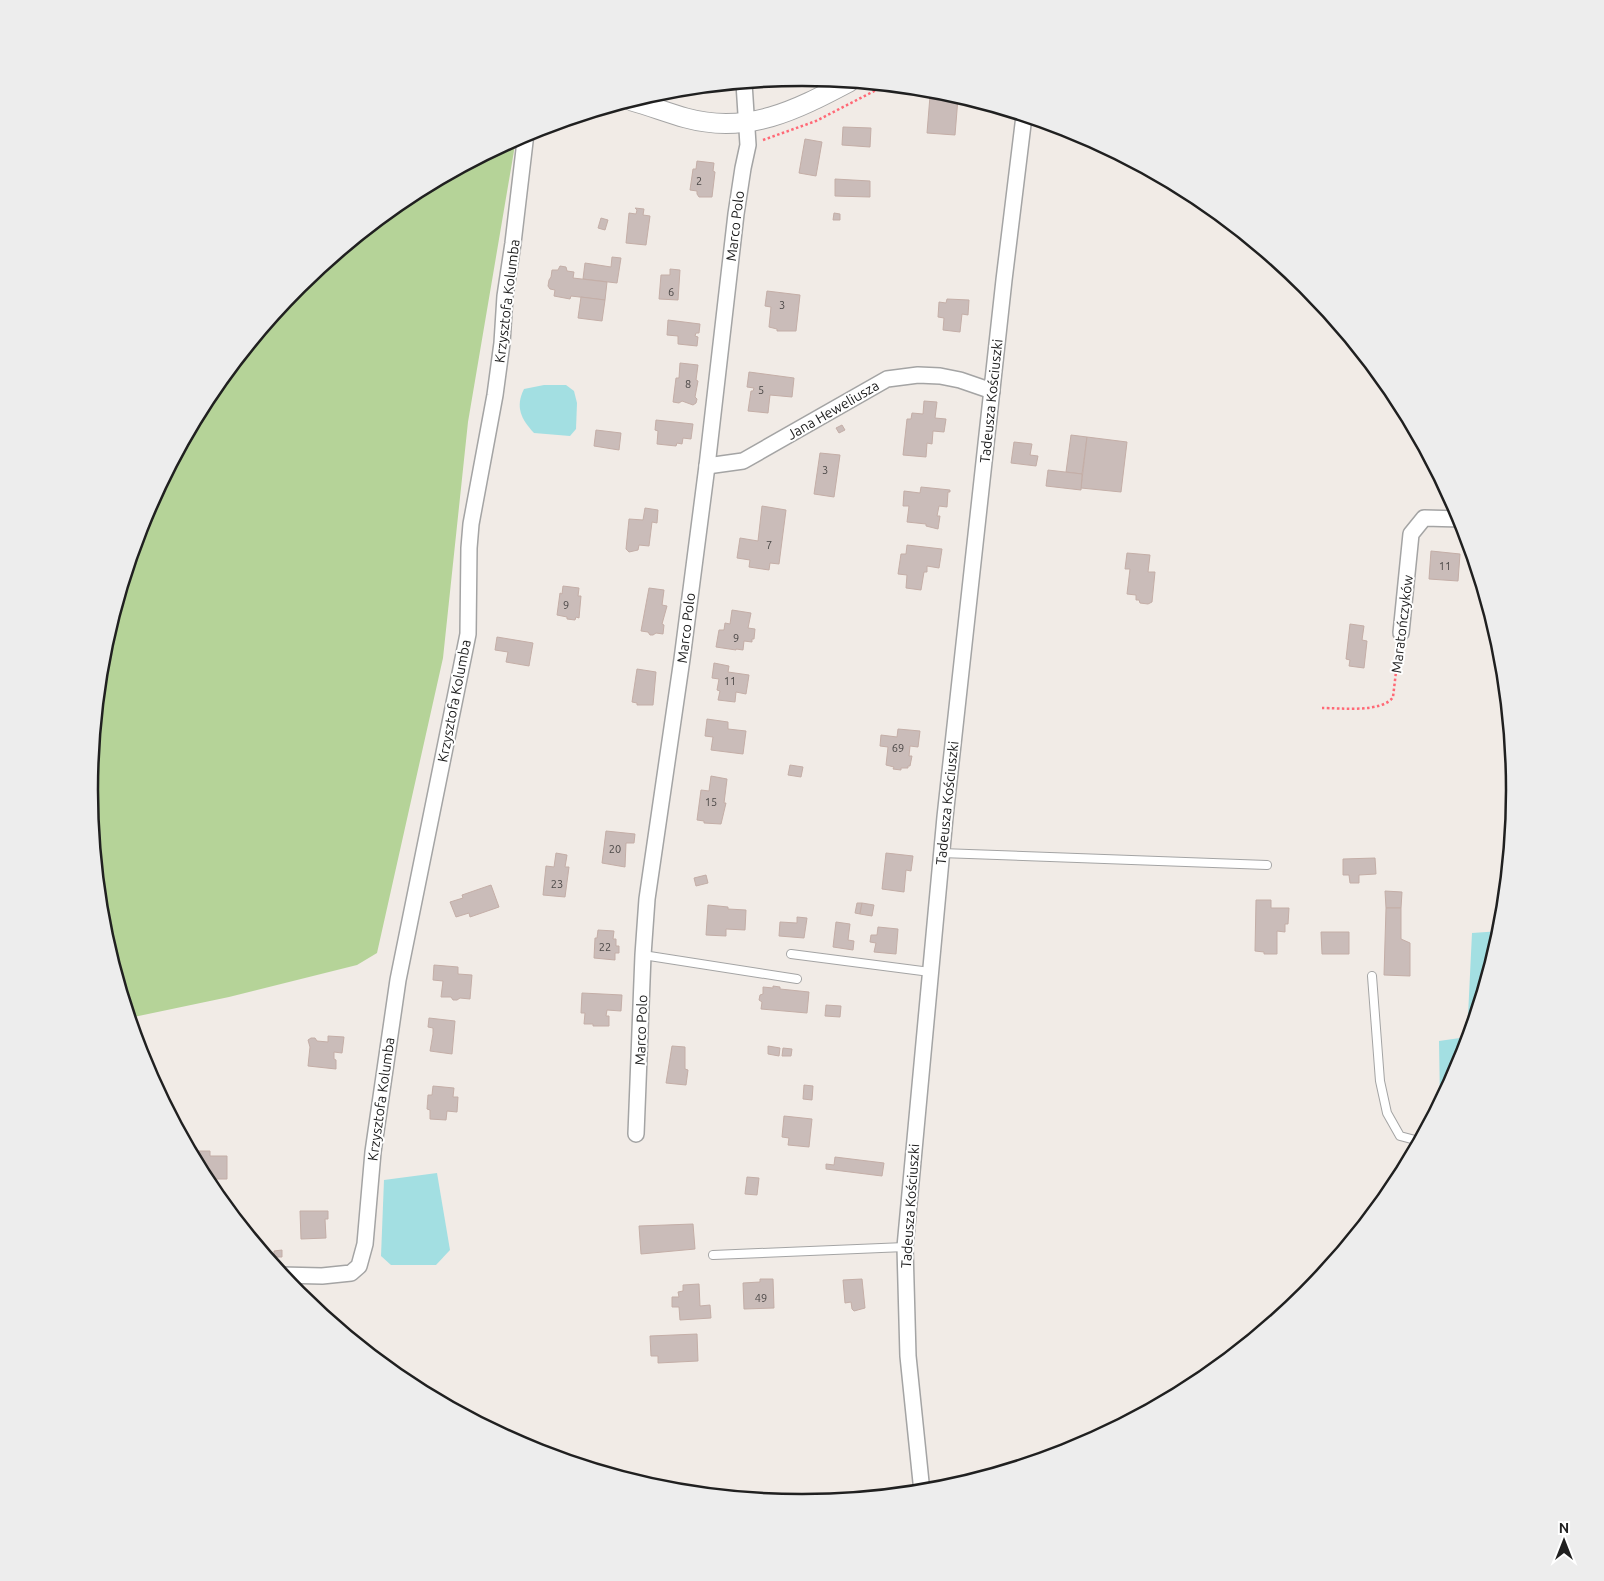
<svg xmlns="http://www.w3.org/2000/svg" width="1604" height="1581" viewBox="0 0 1604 1581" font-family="Ubuntu,sans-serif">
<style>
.forest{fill:#b5d398}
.water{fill:#a3dfe2}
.building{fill:#cabcb9;stroke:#c4aea7}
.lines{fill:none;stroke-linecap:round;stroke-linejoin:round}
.service-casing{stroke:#a4a4a4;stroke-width:10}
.minor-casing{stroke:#a4a4a4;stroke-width:18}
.tertiary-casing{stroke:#a4a4a4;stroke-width:21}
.path{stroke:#ff6976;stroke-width:2.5;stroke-dasharray:2.5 2.5;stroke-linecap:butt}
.service{stroke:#fff;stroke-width:8}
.minor{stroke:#fff;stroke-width:15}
.tertiary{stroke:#fff;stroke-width:19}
.labels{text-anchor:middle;stroke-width:4;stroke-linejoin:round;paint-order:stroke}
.number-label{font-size:11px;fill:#4a4746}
.street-label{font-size:14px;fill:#202020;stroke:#fff}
.rim{fill:none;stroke:#202020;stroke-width:2.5}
</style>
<rect width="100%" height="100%" fill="#f1ebe6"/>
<polygon class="forest" points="516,139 468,422 443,658 377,953 357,965 229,997 129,1018 103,929 89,790 103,651 143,517 209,394 298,286 406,198"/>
<g class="water">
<path d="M544,385h22l8,6 3,12 -1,26 -6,7 -36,-3c-13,-14 -19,-26 -10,-44z"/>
<polygon points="1501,931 1461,1064 1440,1102 1439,1041 1467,1037 1472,933"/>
<polygon points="437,1173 450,1250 436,1265 391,1265 381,1256 384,1180"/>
</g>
<g class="building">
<polygon points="930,96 958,98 955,135 927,133"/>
<polygon points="843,127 871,128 870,147 842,145"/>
<polygon points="805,139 822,142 816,176 799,173"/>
<polygon points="697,161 714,163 713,171 715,172 712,197 699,197 697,194 697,191 690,190 693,169 696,169"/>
<polygon points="835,179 870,181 870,197 835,196"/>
<polygon points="635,208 644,209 643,215 650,216 646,245 626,243 629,213 636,214 637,210"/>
<polygon points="834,213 840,214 840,220 833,220"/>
<polygon points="601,218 608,220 605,230 598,228"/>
<polygon points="612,257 621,258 617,283 583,279 585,263 611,267"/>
<polygon points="560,266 566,267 567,271 574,272 573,278 607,282 605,300 571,296 570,299 554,296 555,290 550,289 548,286 549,280 551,277 552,270 558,270"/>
<polygon points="670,269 680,270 678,300 659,299 661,275 670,275"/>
<polygon points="767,291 800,295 796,331 777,331 777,329 769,327 771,307 765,306"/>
<polygon points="581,297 605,300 602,321 578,318"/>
<polygon points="947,299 969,300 968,315 962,314 960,332 943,330 944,318 938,317 939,302 946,303"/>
<polygon points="668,320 700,324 699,333 696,333 695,336 698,337 697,346 678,344 678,336 667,335"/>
<polygon points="680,363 698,365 696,380 698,381 695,397 697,399 696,403 693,405 682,401 679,403 673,402 676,378 679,378"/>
<polygon points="749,372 794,378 792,397 770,395 768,413 748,411 751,391 753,391 754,388 747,387"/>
<polygon points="924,401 937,402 935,418 946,419 944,432 933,431 932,444 927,443 926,457 903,455 907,419 911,419 912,413 923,414"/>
<polygon points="656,420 693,424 691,439 683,438 682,444 677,443 676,446 657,444 658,431 655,430"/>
<polygon points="842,425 845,430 839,433 836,428"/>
<polygon points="596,430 621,433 619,450 594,446"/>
<polygon points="1071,435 1087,437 1082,474 1066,472"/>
<polygon points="1087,437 1127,442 1121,492 1081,488"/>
<polygon points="1014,442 1032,444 1030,455 1038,456 1036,466 1011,463"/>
<polygon points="820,453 840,455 834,497 814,494"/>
<polygon points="1048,470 1082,474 1081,490 1046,486"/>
<polygon points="921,487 950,490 950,492 948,492 947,507 939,506 937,516 940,516 938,529 926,526 926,524 907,522 909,506 903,506 904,491 920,493"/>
<polygon points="762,506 786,510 779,564 770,563 769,570 749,567 750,560 737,558 740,538 758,541"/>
<polygon points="645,508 658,510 657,523 652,522 649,546 639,545 638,550 629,552 626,549 629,519 643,520"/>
<polygon points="907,545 942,549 939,568 927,566 927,572 924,572 921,590 906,588 907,575 898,574 901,554 906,554"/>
<polygon points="1431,551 1460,554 1458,581 1429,579"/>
<polygon points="1127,553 1150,555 1148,572 1155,572 1152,602 1148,604 1140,603 1139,600 1136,600 1136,595 1127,594 1130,569 1125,569"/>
<polygon points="563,586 579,588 578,596 581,596 579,618 576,617 575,620 567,619 567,617 557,615 560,593 562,594"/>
<polygon points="649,588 664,590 662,605 667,606 662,624 664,625 663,634 656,633 653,635 650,635 648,632 641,631"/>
<polygon points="732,610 751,613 748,628 755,629 754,639 752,639 752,642 744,641 743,650 736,649 736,650 716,647 719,630 724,630 725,623 730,624"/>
<polygon points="1350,624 1364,626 1362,640 1367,641 1364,668 1349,666 1350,660 1346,659"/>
<polygon points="497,637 533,643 529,666 506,662 508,652 495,650"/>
<polygon points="714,663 729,666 728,672 749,675 746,694 736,692 735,702 718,700 720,691 717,690 719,679 712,678"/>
<polygon points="637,669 656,672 653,705 637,705 637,703 632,702"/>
<polygon points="707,719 728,722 728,729 746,731 743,754 711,750 713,737 705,736"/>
<polygon points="898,729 920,731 918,747 910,746 909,756 912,756 910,766 908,766 908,768 901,768 901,770 893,769 894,767 886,765 888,747 880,746 881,735 897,737"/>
<polygon points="790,765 803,767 801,777 788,775"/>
<polygon points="711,776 727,779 724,803 726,803 721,824 704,823 704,821 697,820 701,790 709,791"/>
<polygon points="606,831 635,834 634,843 626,843 625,867 602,863"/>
<polygon points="556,853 567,855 565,867 569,867 565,897 543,895 546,866 554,867"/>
<polygon points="886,853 913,856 911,871 906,870 904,892 882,889"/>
<polygon points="1375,858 1376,874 1359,875 1359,883 1350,883 1349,875 1343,875 1343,859"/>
<polygon points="706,875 708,883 696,886 694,878"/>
<polygon points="491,885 499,907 470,917 469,913 456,917 450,902 463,898 462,895"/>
<polygon points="1385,891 1402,892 1401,908 1386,908"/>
<polygon points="1256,900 1271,900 1271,908 1289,908 1288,924 1285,924 1285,932 1277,931 1277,954 1264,954 1264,952 1255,951"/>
<polygon points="857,903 862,903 860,914 855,913"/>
<polygon points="862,903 874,905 872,916 860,914"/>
<polygon points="708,905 728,907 728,909 746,910 745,930 726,929 726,936 706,935"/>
<polygon points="1386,908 1401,908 1401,939 1410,943 1410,976 1384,975"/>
<polygon points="797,917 807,918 804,938 779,936 780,922 797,923"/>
<polygon points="836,922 850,924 848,940 854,941 853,950 833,947"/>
<polygon points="878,927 898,929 896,954 874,952 876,943 870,942 871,935 877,935"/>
<polygon points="598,930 614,931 613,939 616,939 616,946 619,946 619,953 615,953 615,960 594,958 595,938 597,938"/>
<polygon points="1321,932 1349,932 1349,954 1322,954"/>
<polygon points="434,965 458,967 458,974 472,975 470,999 460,998 457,1000 453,1000 451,997 441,997 443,981 433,980"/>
<polygon points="773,986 780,987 780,989 809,992 807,1013 761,1009 762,1002 759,1000 760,995 763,994 763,987 773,988"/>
<polygon points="582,993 622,995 621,1011 607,1010 606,1016 609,1016 609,1026 593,1026 593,1024 584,1024 585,1013 581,1013"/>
<polygon points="826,1005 841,1006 840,1017 825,1016"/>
<polygon points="429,1018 455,1021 452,1054 430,1051 433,1034 433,1028 428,1027"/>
<polygon points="328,1036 344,1037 342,1053 334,1052 334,1059 336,1060 336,1069 308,1066 310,1047 308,1040 311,1038 315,1038 317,1041 328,1042"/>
<polygon points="672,1046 685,1047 685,1069 688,1070 686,1085 666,1083"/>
<polygon points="768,1046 780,1048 779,1056 768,1054"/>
<polygon points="783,1048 792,1049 791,1056 782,1056"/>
<polygon points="804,1085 813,1086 812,1100 803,1099"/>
<polygon points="433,1086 454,1088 453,1097 458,1097 457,1112 447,1111 446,1120 430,1119 430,1110 427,1109 428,1095 432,1095"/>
<polygon points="784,1116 812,1119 809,1147 788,1145 789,1138 782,1137"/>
<polygon points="190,1151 210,1151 210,1156 227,1156 227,1179 205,1179"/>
<polygon points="835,1157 884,1163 882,1176 826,1169 826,1164 834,1165"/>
<polygon points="747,1177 759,1178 757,1195 745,1194"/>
<polygon points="300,1211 328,1211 328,1219 325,1219 326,1238 301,1239"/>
<polygon points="693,1224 695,1249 641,1254 639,1226"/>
<polygon points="282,1250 282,1257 274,1257 274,1251"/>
<polygon points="760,1279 773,1279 774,1308 744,1309 743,1283 760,1282"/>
<polygon points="862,1279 865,1308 854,1311 852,1309 851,1302 845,1303 843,1280"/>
<polygon points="699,1284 700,1306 710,1305 711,1318 680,1320 679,1307 672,1307 672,1297 679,1297 678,1292 683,1291 683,1285"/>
<polygon points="697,1334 698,1361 658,1363 658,1356 651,1356 650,1336"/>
</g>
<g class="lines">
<g class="service-casing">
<g id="service">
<polyline points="941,853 1267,865"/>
<polyline points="791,954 930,972"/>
<polyline points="643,955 797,979"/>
<polyline points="1372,976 1380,1081 1387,1113 1400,1136 1419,1141"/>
<polyline points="713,1255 905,1247"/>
</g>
</g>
<g class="minor-casing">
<g id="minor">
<polyline points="707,466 743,461 887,379 918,375 940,376 960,380 992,391"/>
<polyline points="1401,633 1411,534 1424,518 1461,519"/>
<polyline points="636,1134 643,955 647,899 682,659 707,466 736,214 743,168 748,145 744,83"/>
<polyline points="281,1275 322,1276 351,1273 359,1266 365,1244 373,1152 398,980 468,634 469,548 471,524 495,395 502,343 505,296 513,243 526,133"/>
<polyline points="922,1492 908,1356 905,1247 945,817 1004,280 1024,116"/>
</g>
</g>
<g class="tertiary-casing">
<path id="tertiary" d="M632,101c18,5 36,12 54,17 62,17 110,-8 163,-36"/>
</g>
<g class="path">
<polyline points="763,140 816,121 884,86"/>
<path d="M1322,708c17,0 61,5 71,-11l6,-50"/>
</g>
<use href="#service" class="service"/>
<use href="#minor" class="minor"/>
<use href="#tertiary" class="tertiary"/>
</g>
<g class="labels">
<g class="number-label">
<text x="699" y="185">2</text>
<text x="671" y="296">6</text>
<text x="782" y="309">3</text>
<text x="688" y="388">8</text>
<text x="761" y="394">5</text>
<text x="825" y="474">3</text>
<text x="769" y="549">7</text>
<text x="1445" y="570">11</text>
<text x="566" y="609">9</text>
<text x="736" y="642">9</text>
<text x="730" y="685">11</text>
<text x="898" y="752">69</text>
<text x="711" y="806">15</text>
<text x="615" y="853">20</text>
<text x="557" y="888">23</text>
<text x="605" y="951">22</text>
<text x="761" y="1302">49</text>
</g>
<g class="street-label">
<text transform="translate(735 226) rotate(-83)" y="5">Marco Polo</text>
<text transform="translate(507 301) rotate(-83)" y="5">Krzysztofa Kolumba</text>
<text transform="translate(991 401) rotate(-84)" y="5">Tadeusza Kościuszki</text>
<text transform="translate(833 410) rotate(-30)" y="5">Jana Heweliusza</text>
<text transform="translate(1402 624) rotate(-83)" y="5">Maratończyków</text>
<text transform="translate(686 628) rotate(-83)" y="5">Marco Polo</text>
<text transform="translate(454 701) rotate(-79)" y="5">Krzysztofa Kolumba</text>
<text transform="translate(947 803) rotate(-84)" y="5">Tadeusza Kościuszki</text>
<text transform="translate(641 1030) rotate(-88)" y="5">Marco Polo</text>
<text transform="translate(381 1099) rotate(-82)" y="5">Krzysztofa Kolumba</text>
<text transform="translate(910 1206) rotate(-86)" y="5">Tadeusza Kościuszki</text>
</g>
</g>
<path d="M0 0H1604V1581H0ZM98 790a704 704 0 1 1 1408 0a704 704 0 1 1-1408 0Z" fill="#ededed" fill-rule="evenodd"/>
<path class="rim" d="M98 790a704 704 0 1 1 1408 0a704 704 0 1 1-1408 0Z"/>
<g transform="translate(1564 1541)" stroke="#ffffff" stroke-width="4" paint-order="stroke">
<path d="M0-4L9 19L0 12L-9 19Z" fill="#202020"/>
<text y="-8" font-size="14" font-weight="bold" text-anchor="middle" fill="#202020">N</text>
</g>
</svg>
